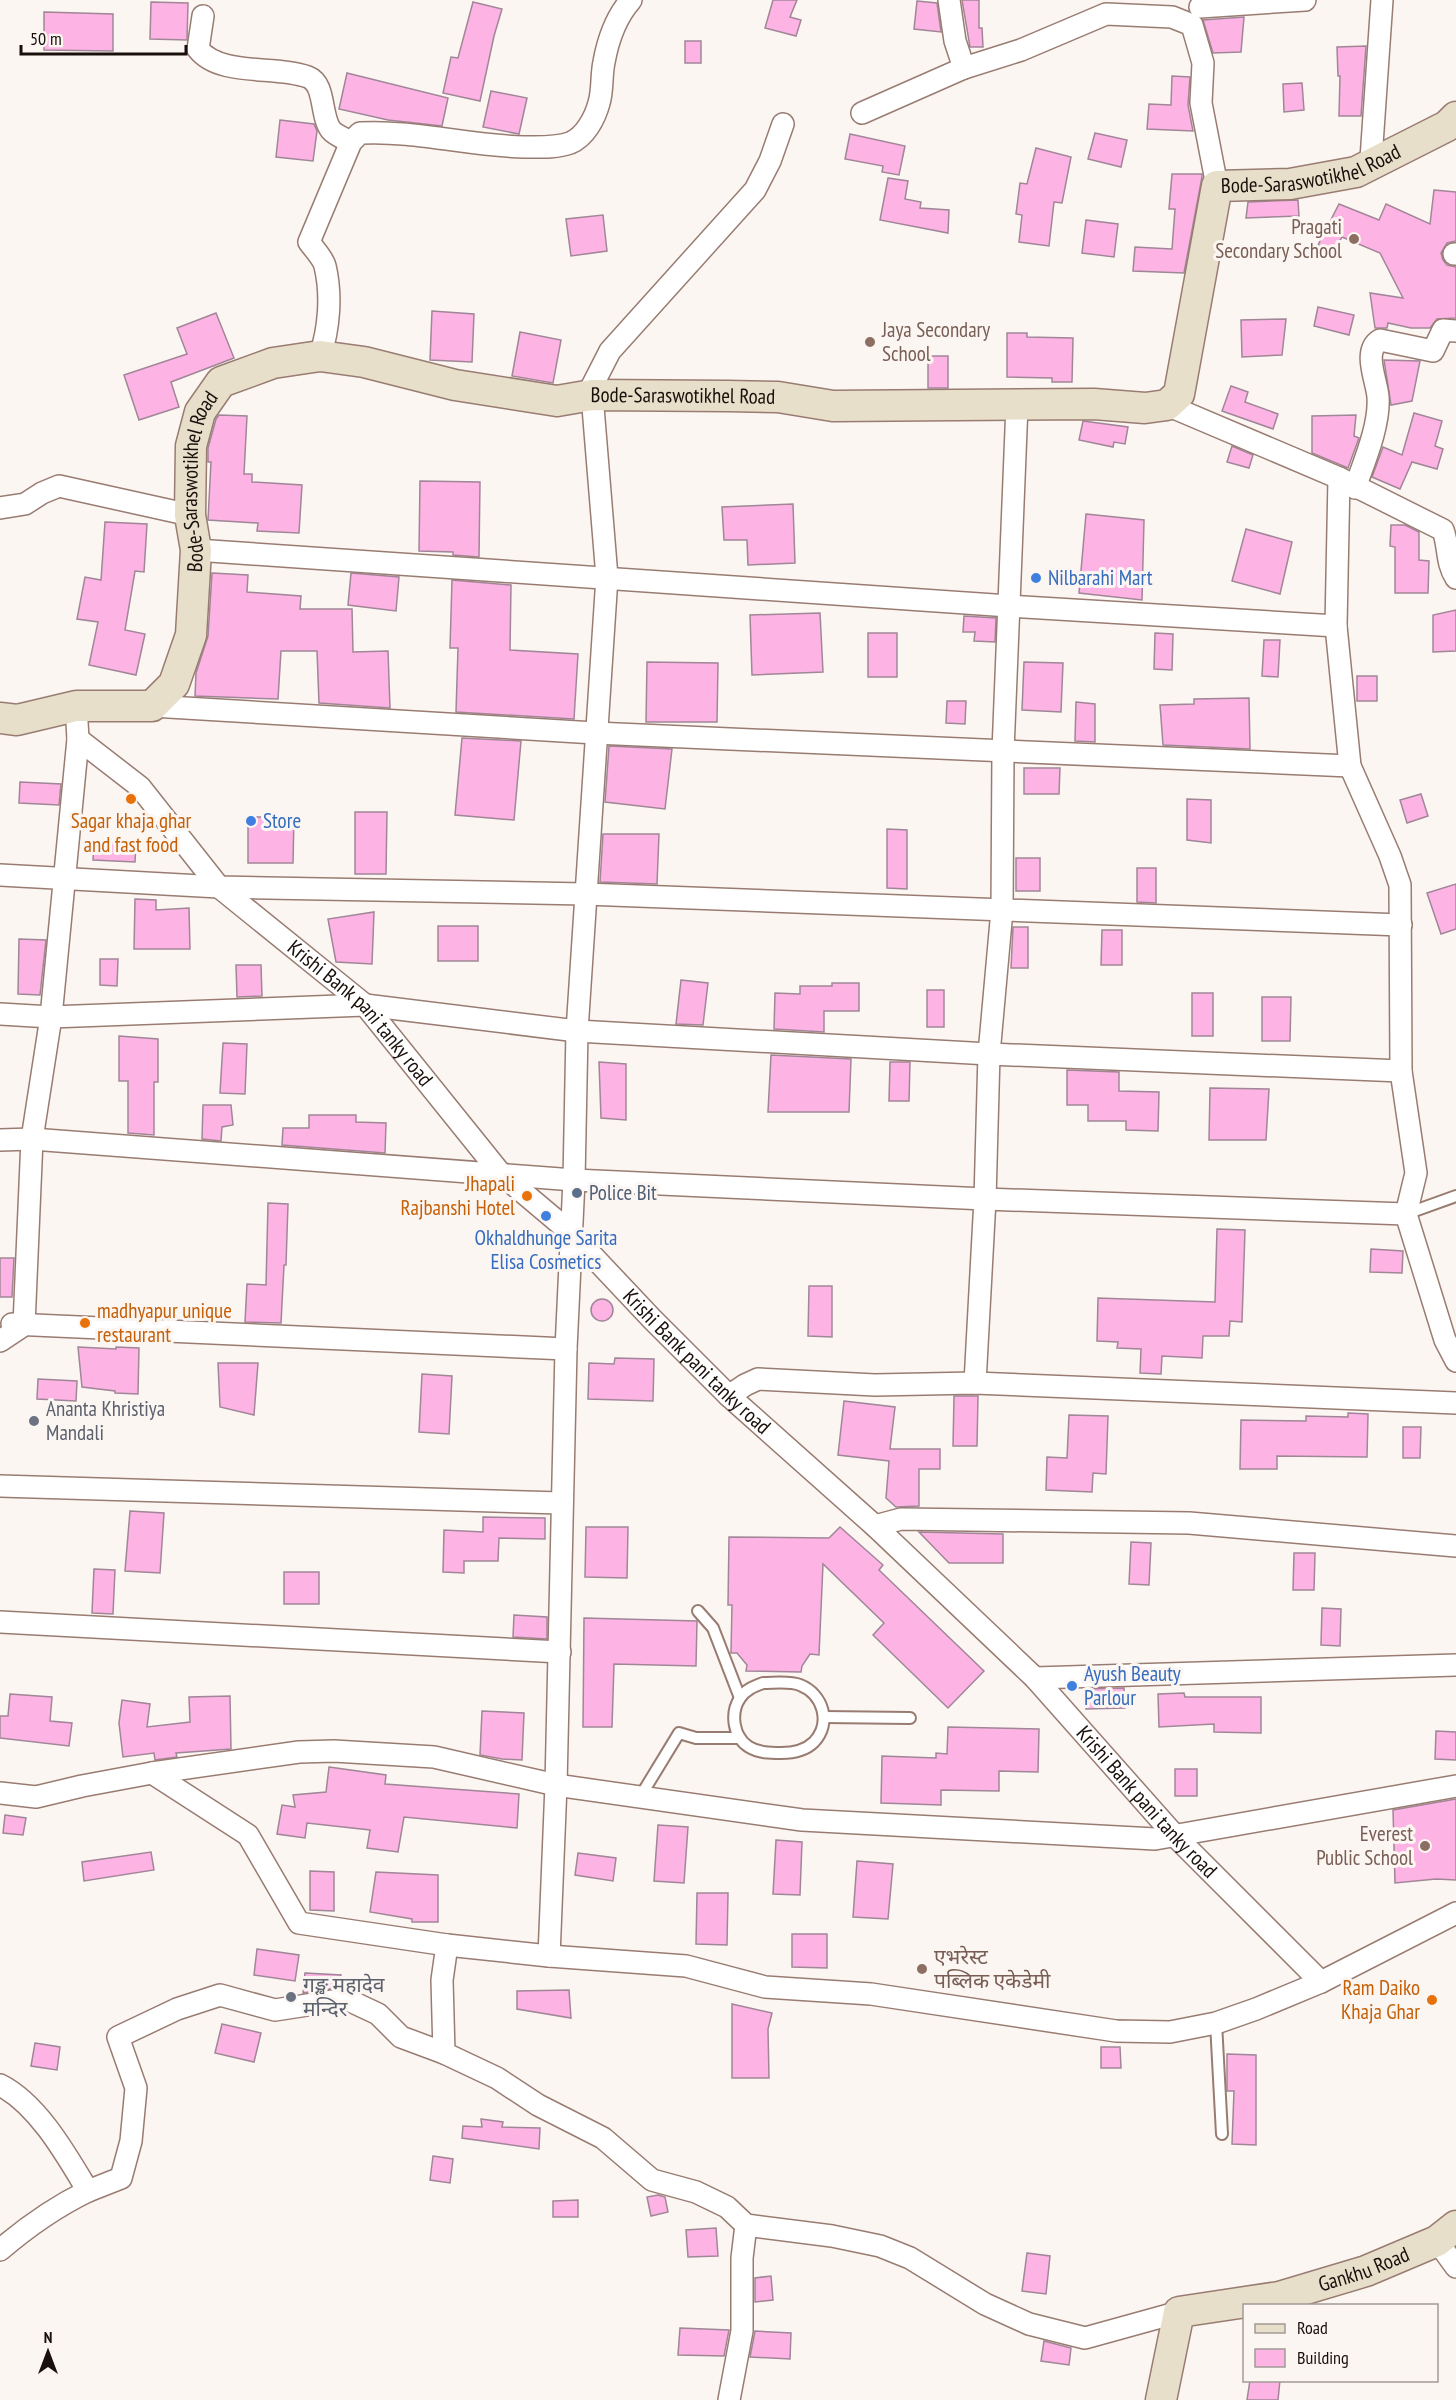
<svg xmlns="http://www.w3.org/2000/svg" width="1456" height="2400" viewBox="0 0 1456 2400" font-family="'PT Sans Narrow','Noto Sans Devanagari',sans-serif">
<style>
.building{fill:#fdb4e5;stroke:#a08697;stroke-width:1.5}
.lines{fill:none;stroke-linecap:round;stroke-linejoin:round}
.lane-casing{stroke:#997c71;stroke-width:14}
.street-casing{stroke:#997c71;stroke-width:24}
.secondary-casing{stroke:#997c71;stroke-width:33}
.lane{stroke:#fff;stroke-width:10}
.street{stroke:#fff;stroke-width:21}
.secondary{stroke:#e8dfcb;stroke-width:30}
.education-dot{fill:#8d6e63;stroke:#fcf6f3;stroke-width:2}
.shop-dot{fill:#3f7fe0;stroke:#fcf6f3;stroke-width:2}
.food-dot{fill:#e8710a;stroke:#fcf6f3;stroke-width:2}
.service-dot{fill:#5c6f8a;stroke:#fcf6f3;stroke-width:2}
.worship-dot{fill:#6b7280;stroke:#fcf6f3;stroke-width:2}
.labels{text-anchor:middle;stroke-width:6;stroke-linejoin:round;paint-order:stroke}
.street-label{font-size:21px;fill:#190f0b;stroke:#fcf6f3}
.education-label{font-size:21px;fill:#785e54;stroke:#fcf6f3;text-anchor:end}
.shop-label{font-size:21px;fill:#366cbe;stroke:#fcf6f3;text-anchor:start}
.food-label{font-size:21px;fill:#c56008;stroke:#fcf6f3;text-anchor:end}
.service-label{font-size:21px;fill:#4e5e75;stroke:#fcf6f3;text-anchor:start}
.worship-label{font-size:21px;fill:#5b616d;stroke:#fcf6f3;text-anchor:start}
</style>
<rect width="100%" height="100%" fill="#fcf6f3"/>
<g class="building">
<polygon points="773,0 797,0 790,17 801,20 796,36 765,28"/>
<polygon points="962,0 979,0 979,28 982,28 983,47 970,47"/>
<polygon points="917,1 937,3 941,32 914,29"/>
<polygon points="151,2 188,3 187,40 150,39"/>
<polygon points="473,2 502,9 494,36 480,101 443,93 451,57 458,58"/>
<polygon points="44,12 113,14 113,51 44,50"/>
<polygon points="1244,17 1241,52 1213,53 1203,20"/>
<rect x="685" y="41" width="16" height="22"/>
<polygon points="1366,46 1361,116 1339,116 1340,76 1338,76 1337,47"/>
<polygon points="347,73 448,98 442,126 388,120 339,109"/>
<polygon points="1172,76 1190,77 1188,105 1193,131 1147,129 1149,104 1171,105"/>
<polygon points="1302,83 1304,110 1284,112 1283,84"/>
<polygon points="491,91 527,98 519,134 483,127"/>
<polygon points="280,120 314,124 317,131 313,161 276,157"/>
<polygon points="1095,133 1127,140 1121,167 1088,159"/>
<polygon points="850,134 905,146 899,175 882,172 883,166 845,159"/>
<polygon points="1036,148 1071,157 1062,203 1054,202 1049,246 1019,242 1022,215 1016,214 1020,183 1027,184"/>
<polygon points="1172,174 1202,174 1202,177 1184,273 1133,271 1135,247 1172,249 1175,209 1169,209"/>
<polygon points="888,178 908,181 905,199 921,202 920,208 949,210 948,233 880,220"/>
<polygon points="1434,190 1456,192 1456,241 1447,243 1441,253 1443,260 1447,265 1456,267 1456,318 1437,319 1430,328 1411,328 1388,323 1387,328 1375,328 1370,293 1403,298 1380,253 1342,237 1335,250 1318,245 1339,204 1379,220 1386,204 1430,224"/>
<polygon points="1298,200 1299,216 1246,218 1248,202"/>
<polygon points="603,215 607,251 571,256 566,219"/>
<polygon points="1086,220 1118,224 1114,257 1082,253"/>
<polygon points="1318,307 1354,315 1349,335 1314,326"/>
<polygon points="432,311 474,314 472,362 430,360"/>
<polygon points="216,313 234,358 171,382 179,407 139,420 124,375 187,354 177,328"/>
<polygon points="1286,319 1282,355 1242,357 1241,320"/>
<polygon points="520,332 561,340 553,383 512,376"/>
<polygon points="1007,333 1027,333 1027,337 1073,338 1072,382 1052,382 1052,378 1007,377"/>
<rect x="928" y="356" width="20" height="32"/>
<polygon points="1384,360 1420,361 1412,401 1391,405"/>
<polygon points="1231,386 1248,392 1245,402 1278,414 1273,429 1222,411"/>
<polygon points="1414,413 1442,421 1435,446 1443,449 1437,469 1412,462 1400,489 1372,477 1383,447 1402,455"/>
<polygon points="219,415 247,416 244,474 252,474 252,482 302,485 299,533 257,531 258,523 208,520 211,462 208,462 208,448 216,419"/>
<polygon points="1356,415 1354,436 1359,438 1348,468 1312,453 1312,416"/>
<polygon points="1083,421 1128,427 1125,444 1114,442 1113,447 1079,440"/>
<polygon points="1232,446 1253,455 1249,468 1227,462"/>
<polygon points="420,481 480,482 479,557 453,555 453,552 419,551"/>
<polygon points="793,504 795,563 748,565 747,540 724,540 722,507"/>
<polygon points="1086,514 1144,520 1142,600 1079,593"/>
<polygon points="105,522 147,524 144,572 135,571 125,630 145,634 136,675 89,665 98,622 77,619 85,577 101,580"/>
<polygon points="1391,525 1405,525 1419,532 1419,560 1429,561 1428,593 1395,593 1395,547 1390,546"/>
<polygon points="1246,529 1292,542 1280,594 1232,581"/>
<polygon points="212,573 248,575 247,592 301,596 300,609 352,609 353,652 388,651 390,708 319,703 317,651 281,651 278,699 195,696 196,673 208,636"/>
<polygon points="351,573 399,577 396,611 348,605"/>
<polygon points="452,580 511,585 510,650 578,654 574,719 456,712 458,648 450,648"/>
<polygon points="1456,610 1456,651 1433,652 1433,615"/>
<polygon points="820,613 823,672 752,675 750,615"/>
<polygon points="964,616 996,618 995,642 974,641 975,632 963,632"/>
<rect x="868" y="633" width="29" height="44"/>
<polygon points="1155,633 1173,634 1172,670 1154,669"/>
<polygon points="1264,640 1280,640 1278,677 1262,676"/>
<polygon points="647,662 718,663 717,722 646,722"/>
<polygon points="1024,662 1063,663 1061,712 1022,710"/>
<rect x="1357" y="676" width="20" height="25"/>
<polygon points="1249,698 1250,749 1163,745 1160,705 1194,704 1194,699"/>
<polygon points="947,701 966,701 965,724 946,723"/>
<polygon points="1076,702 1095,704 1095,742 1075,741"/>
<polygon points="462,738 521,741 514,820 455,815"/>
<polygon points="609,746 672,749 665,809 605,802"/>
<polygon points="1024,768 1060,768 1059,794 1024,794"/>
<polygon points="20,782 61,784 59,805 19,803"/>
<polygon points="1421,794 1428,816 1407,823 1400,800"/>
<polygon points="1187,799 1211,800 1211,843 1187,840"/>
<polygon points="355,812 387,812 386,874 355,874"/>
<polygon points="248,817 294,817 293,863 248,863"/>
<polygon points="887,829 907,830 907,889 887,888"/>
<polygon points="603,834 659,834 657,884 600,882"/>
<polygon points="94,842 136,844 135,862 93,860"/>
<rect x="1016" y="858" width="24" height="33"/>
<polygon points="1137,868 1156,868 1156,903 1137,902"/>
<polygon points="1456,884 1456,929 1441,934 1427,893"/>
<polygon points="135,899 156,900 156,910 189,908 190,949 134,949"/>
<polygon points="374,912 372,964 336,962 328,919"/>
<rect x="438" y="926" width="40" height="35"/>
<polygon points="1013,927 1028,927 1028,968 1011,968"/>
<polygon points="1102,930 1122,930 1122,965 1101,965"/>
<polygon points="19,939 46,940 40,995 18,994"/>
<polygon points="100,959 118,959 117,986 100,985"/>
<polygon points="236,965 261,965 262,996 237,997"/>
<polygon points="681,980 708,983 703,1025 676,1024"/>
<polygon points="832,983 859,983 859,1011 824,1011 824,1032 774,1029 775,993 800,994 800,986 832,986"/>
<rect x="927" y="990" width="17" height="37"/>
<rect x="1192" y="993" width="21" height="43"/>
<polygon points="1262,997 1291,997 1290,1041 1262,1041"/>
<polygon points="119,1036 158,1039 158,1082 154,1082 154,1135 128,1133 128,1081 119,1081"/>
<polygon points="223,1043 247,1044 245,1094 220,1093"/>
<polygon points="771,1055 851,1059 849,1112 768,1112"/>
<polygon points="599,1062 626,1064 626,1120 601,1118"/>
<polygon points="890,1062 910,1062 909,1101 889,1101"/>
<polygon points="1067,1070 1119,1072 1119,1091 1159,1092 1158,1131 1126,1130 1126,1121 1088,1121 1088,1105 1067,1105"/>
<polygon points="1210,1088 1269,1089 1266,1140 1209,1140"/>
<polygon points="203,1105 231,1105 233,1125 222,1127 221,1141 202,1139"/>
<polygon points="309,1115 356,1115 356,1122 386,1123 385,1153 282,1145 283,1128 309,1128"/>
<polygon points="268,1203 288,1204 286,1265 284,1265 281,1323 245,1322 247,1284 266,1285"/>
<polygon points="1217,1229 1245,1230 1242,1322 1230,1321 1229,1336 1203,1336 1202,1358 1162,1356 1161,1374 1140,1373 1141,1349 1117,1348 1118,1342 1097,1341 1098,1298 1215,1302"/>
<polygon points="1371,1249 1403,1251 1402,1273 1370,1272"/>
<polygon points="0,1258 14,1258 12,1297 0,1297"/>
<polygon points="809,1286 832,1286 832,1337 808,1336"/>
<circle cx="602" cy="1310" r="11"/>
<polygon points="78,1347 116,1349 116,1347 139,1348 138,1394 115,1393 115,1391 82,1387"/>
<polygon points="615,1358 654,1359 653,1401 588,1399 589,1363 614,1364"/>
<polygon points="218,1363 258,1363 254,1415 220,1407"/>
<polygon points="422,1374 452,1376 449,1434 419,1432"/>
<polygon points="38,1379 77,1381 76,1401 37,1399"/>
<polygon points="954,1396 978,1396 977,1446 953,1446"/>
<polygon points="844,1401 895,1407 890,1449 940,1449 940,1469 919,1469 919,1506 896,1507 886,1498 889,1461 838,1455"/>
<polygon points="1348,1413 1368,1414 1367,1457 1277,1456 1277,1469 1240,1469 1241,1420 1306,1421 1306,1416 1348,1417"/>
<polygon points="1069,1415 1108,1416 1106,1474 1093,1473 1092,1492 1046,1490 1047,1457 1067,1458"/>
<polygon points="1403,1427 1421,1427 1420,1458 1403,1458"/>
<polygon points="130,1511 164,1513 160,1573 125,1571"/>
<polygon points="483,1517 545,1518 545,1539 499,1538 498,1561 464,1561 464,1573 443,1572 444,1530 483,1532"/>
<polygon points="586,1527 628,1527 627,1578 585,1577"/>
<polygon points="840,1527 883,1565 879,1570 984,1671 948,1708 873,1635 884,1623 823,1564 819,1655 810,1654 802,1666 801,1672 746,1671 747,1665 737,1653 731,1653 732,1605 728,1605 729,1537 829,1538"/>
<polygon points="919,1532 1003,1534 1003,1563 949,1563"/>
<polygon points="1131,1542 1151,1543 1149,1585 1129,1584"/>
<polygon points="1294,1553 1315,1553 1314,1590 1293,1590"/>
<polygon points="94,1569 115,1570 113,1614 92,1613"/>
<rect x="284" y="1572" width="35" height="32"/>
<polygon points="1322,1608 1341,1609 1340,1646 1321,1645"/>
<polygon points="514,1615 547,1617 547,1639 513,1637"/>
<polygon points="584,1618 697,1621 696,1666 614,1664 612,1727 583,1727"/>
<polygon points="1124,1688 1125,1708 1086,1709 1085,1689"/>
<polygon points="1184,1693 1185,1697 1261,1697 1261,1733 1214,1732 1214,1724 1159,1727 1158,1694"/>
<polygon points="10,1694 52,1697 50,1721 72,1723 69,1746 0,1738 0,1716 8,1716"/>
<polygon points="230,1696 231,1749 176,1753 177,1757 155,1760 154,1753 123,1757 119,1723 122,1700 150,1704 147,1727 190,1722 189,1697"/>
<polygon points="482,1711 524,1713 522,1760 502,1759 480,1755"/>
<polygon points="948,1727 1039,1729 1038,1772 999,1771 999,1791 941,1790 941,1805 881,1803 882,1756 936,1758 936,1753 947,1754"/>
<polygon points="1436,1731 1456,1732 1456,1760 1435,1759"/>
<polygon points="329,1767 386,1775 385,1784 519,1794 517,1828 404,1817 398,1852 367,1848 370,1830 307,1823 305,1838 277,1834 282,1805 295,1807 293,1795 326,1792"/>
<rect x="1175" y="1769" width="22" height="27"/>
<polygon points="1456,1799 1456,1880 1436,1879 1395,1883 1393,1810"/>
<polygon points="5,1815 26,1818 23,1835 3,1833"/>
<polygon points="658,1825 688,1827 684,1883 654,1881"/>
<polygon points="776,1840 802,1842 800,1895 773,1894"/>
<polygon points="151,1852 154,1870 84,1881 82,1862"/>
<polygon points="578,1853 616,1858 613,1881 575,1875"/>
<polygon points="857,1861 893,1864 888,1919 853,1917"/>
<polygon points="310,1871 334,1872 334,1911 310,1910"/>
<polygon points="376,1872 438,1875 438,1922 412,1922 412,1919 370,1912"/>
<polygon points="697,1893 728,1893 727,1945 696,1944"/>
<polygon points="792,1934 827,1934 827,1968 792,1967"/>
<polygon points="257,1949 299,1955 295,1981 254,1975"/>
<polygon points="305,1973 341,1975 337,1988 303,1993"/>
<polygon points="569,1990 571,2018 517,2009 517,1991"/>
<polygon points="732,2004 772,2013 768,2029 769,2078 732,2078"/>
<polygon points="222,2024 261,2033 254,2062 215,2053"/>
<polygon points="35,2043 60,2047 57,2070 31,2066"/>
<polygon points="1101,2047 1120,2047 1121,2068 1101,2068"/>
<polygon points="1227,2054 1256,2055 1256,2145 1232,2144 1234,2091 1227,2091"/>
<polygon points="481,2119 503,2122 502,2127 540,2128 539,2149 462,2138 463,2126 482,2127"/>
<polygon points="433,2156 453,2159 450,2183 430,2180"/>
<polygon points="658,2195 665,2197 668,2212 651,2216 647,2197"/>
<polygon points="578,2200 578,2217 553,2217 553,2201"/>
<polygon points="716,2228 718,2256 688,2257 686,2230"/>
<polygon points="1027,2253 1050,2256 1046,2294 1022,2291"/>
<polygon points="771,2276 773,2300 755,2302 755,2278"/>
<polygon points="680,2328 729,2330 724,2356 678,2355"/>
<polygon points="755,2331 791,2333 790,2359 750,2357"/>
<polygon points="1044,2341 1071,2348 1069,2365 1041,2361"/>
<polygon points="1250,2380 1280,2380 1278,2400 1247,2400"/>
</g>
<g class="lines">
<g class="lane-casing">
<g id="lane">
<polyline points="1406,1214 1456,1196"/>
<polyline points="698,1611 713,1628 740,1698"/>
<path d="M763,1683c12,0 27,-2 37,2 23,9 32,38 14,57 -9,9 -20,11 -33,11 -11,0 -22,0 -32,-6 -16,-10 -19,-34 -9,-49 6,-9 15,-12 23,-15z"/>
<polyline points="824,1717 910,1718"/>
<polyline points="640,1797 679,1733 696,1738 740,1738"/>
<polyline points="1216,2023 1222,2134"/>
</g>
</g>
<g class="street-casing">
<g id="street">
<polyline points="949,0 955,41 964,68"/>
<polyline points="1200,7 1305,0"/>
<path d="M203,16l-5,33c22,28 78,16 110,28 18,7 12,39 23,53 4,5 14,9 20,12"/>
<polyline points="862,113 964,68 1021,50 1106,14 1172,17 1192,25 1203,63 1201,103 1217,186"/>
<polyline points="1371,159 1382,0"/>
<polyline points="1454,254 1456,254"/>
<path d="M320,356c9,-27 12,-61 5,-90 -2,-8 -11,-17 -16,-24l42,-100 9,-9c55,-3 110,13 164,14 15,0 32,1 46,-4 15,-6 25,-25 29,-40 4,-13 2,-27 5,-41 4,-22 12,-45 27,-62"/>
<polyline points="587,396 610,351 755,190 770,161 783,124"/>
<path d="M1167,405l172,73 104,52c6,16 3,33 13,48"/>
<polyline points="1339,478 1336,626 1350,766 1390,856 1400,885 1401,1071 1416,1173 1406,1214 1445,1340 1456,1361"/>
<path d="M1355,488c9,-26 25,-63 23,-91 -1,-16 -16,-46 2,-57l53,11 10,-21 13,1"/>
<polyline points="0,508 25,504 42,493 59,486 190,515"/>
<polyline points="196,550 1009,606 1336,626"/>
<polyline points="152,706 595,733 1350,766"/>
<path id="s1" d="M78,739l62,48 79,100 146,118 136,169 69,58 82,87 77,77 146,130 160,152 141,159 145,145"/>
<polyline points="0,875 219,887 585,894 1401,925"/>
<polyline points="0,1014 51,1017 365,1005 577,1031 989,1054 1401,1071"/>
<polyline points="0,1140 32,1139 574,1180 985,1199 1406,1214"/>
<polyline points="12,1324 566,1349"/>
<polyline points="0,1341 24,1325 32,1139 51,1017 78,739 76,706"/>
<polyline points="975,1383 985,1199 989,1054 1002,910 1003,751 1017,405"/>
<polyline points="729,1396 745,1385 758,1379 875,1385 975,1383 1456,1403"/>
<polyline points="0,1486 561,1503"/>
<polyline points="875,1526 901,1519 1189,1523 1456,1546"/>
<polyline points="0,1622 560,1652"/>
<polyline points="1035,1678 1456,1665"/>
<polyline points="152,1773 248,1835 299,1923 447,1945 549,1956 686,1966 765,1987 871,1994 1116,2031 1170,2032 1216,2023 1256,2009 1321,1982 1456,1913"/>
<polyline points="0,1793 36,1797 82,1786 152,1773 299,1752 334,1751 434,1757 556,1785 802,1820 1155,1839 1456,1786"/>
<polyline points="447,1945 442,1980 444,2053 497,2078 538,2105 603,2138 652,2180 696,2192 727,2207 746,2225 832,2236 880,2246 910,2258 985,2304 1029,2324 1085,2338 1179,2312"/>
<polyline points="549,1956 556,1785 566,1349 574,1180 577,1031 607,577 592,395"/>
<path d="M0,2085c38,19 67,71 88,106l33,-13 10,-37 5,-53 -18,-51 59,-28 43,-14 55,15 71,-11 32,15 23,23 43,16"/>
<polyline points="1437,2241 1456,2267"/>
<path d="M0,2250c28,-24 55,-43 88,-59"/>
<polyline points="729,2400 742,2331 742,2258 746,2225"/>
</g>
</g>
<g class="secondary-casing">
<g id="secondary">
<path id="s2" d="M0,718l17,2 59,-14h76l22,-22 17,-49 5,-85 -6,-35 1,-69 9,-34 21,-30 52,-19 47,-7 44,6 91,23 102,16 35,-6 136,1 50,1 55,9 261,-2 51,4 22,-3 12,-11 38,-208 73,-2 66,-12 91,-46 9,-9"/>
<path id="s3" d="M1161,2400l18,-88 100,-15 87,-26 71,-30 19,-15"/>
</g>
</g>
<use href="#lane" class="lane"/>
<use href="#street" class="street"/>
<use href="#secondary" class="secondary"/>
</g>
<g class="education-dot">
<circle cx="1354" cy="239" r="6"/>
<circle cx="870" cy="342" r="6"/>
<circle cx="1425" cy="1846" r="6"/>
<circle cx="922" cy="1969" r="6"/>
</g>
<g class="shop-dot">
<circle cx="1036" cy="578" r="6"/>
<circle cx="251" cy="821" r="6"/>
<circle cx="546" cy="1216" r="6"/>
<circle cx="1072" cy="1686" r="6"/>
</g>
<g class="food-dot">
<circle cx="131" cy="799" r="6"/>
<circle cx="527" cy="1196" r="6"/>
<circle cx="85" cy="1323" r="6"/>
<circle cx="1432" cy="2000" r="6"/>
</g>
<circle class="service-dot" cx="577" cy="1193" r="6"/>
<g class="worship-dot">
<circle cx="34" cy="1421" r="6"/>
<circle cx="291" cy="1997" r="6"/>
</g>
<g class="labels">
<g class="street-label">
<text dy="7" stroke="none"><textPath href="#s2" startOffset="1778">Bode-Saraswotikhel Road</textPath></text>
<text dy="7" stroke="none"><textPath href="#s2" startOffset="969">Bode-Saraswotikhel Road</textPath></text>
<text dy="7" stroke="none"><textPath href="#s2" startOffset="392">Bode-Saraswotikhel Road</textPath></text>
<text dy="7" stroke="none"><textPath href="#s1" startOffset="396">Krishi Bank pani tanky road</textPath></text>
<text dy="7" stroke="none"><textPath href="#s1" startOffset="882">Krishi Bank pani tanky road</textPath></text>
<text dy="7" stroke="none"><textPath href="#s1" startOffset="1512">Krishi Bank pani tanky road</textPath></text>
<text dy="7" stroke="none"><textPath href="#s3" startOffset="280">Gankhu Road</textPath></text>
</g>
<g class="education-label">
<text x="1342" y="234">Pragati<tspan x="1342" dy="24">Secondary School</tspan></text>
<text x="882" y="337" text-anchor="start">Jaya Secondary<tspan x="882" dy="24">School</tspan></text>
<text x="1413" y="1841">Everest<tspan x="1413" dy="24">Public School</tspan></text>
<text x="934" y="1964" text-anchor="start">एभरेस्ट<tspan x="934" dy="24">पब्लिक एकेडेमी</tspan></text>
</g>
<g class="shop-label">
<text x="1048" y="585">Nilbarahi Mart</text>
<text x="263" y="828">Store</text>
<text x="546" y="1245" text-anchor="middle">Okhaldhunge Sarita<tspan x="546" dy="24">Elisa Cosmetics</tspan></text>
<text x="1084" y="1681">Ayush Beauty<tspan x="1084" dy="24">Parlour</tspan></text>
</g>
<g class="food-label">
<text x="131" y="828" text-anchor="middle">Sagar khaja ghar<tspan x="131" dy="24">and fast food</tspan></text>
<text x="515" y="1191">Jhapali<tspan x="515" dy="24">Rajbanshi Hotel</tspan></text>
<text x="97" y="1318" text-anchor="start">madhyapur unique<tspan x="97" dy="24">restaurant</tspan></text>
<text x="1420" y="1995">Ram Daiko<tspan x="1420" dy="24">Khaja Ghar</tspan></text>
</g>
<g class="service-label">
<text x="589" y="1200">Police Bit</text>
</g>
<g class="worship-label">
<text x="46" y="1416">Ananta Khristiya<tspan x="46" dy="24">Mandali</tspan></text>
<text x="303" y="1992">गङ्खु महादेव<tspan x="303" dy="24">मन्दिर</tspan></text>
</g>
</g>
<rect x="1243" y="2304" width="195" height="78" fill="#fcf6f3" stroke="#a19a96" stroke-width="1.5"/>
<rect x="1255" y="2324" width="30" height="9" fill="#e8dfcb" stroke="#a19a96" stroke-width="1.5"/>
<text x="1297" y="2334" font-size="18" fill="#190f0b">Road</text>
<rect x="1255" y="2349" width="30" height="18" fill="#fdb4e5" stroke="#a19a96" stroke-width="1.5"/>
<text x="1297" y="2364" font-size="18" fill="#190f0b">Building</text>
<g transform="translate(48 2352)" stroke="#fcf6f3" stroke-width="4.5" paint-order="stroke">
<path d="M0-4.5L10 22L0 15L-10 22Z" fill="#190f0b"/>
<text y="-9" font-size="16" font-weight="bold" text-anchor="middle" fill="#190f0b">N</text>
</g>
<path d="M21 45v9h165v-9" fill="none" stroke="#190f0b" stroke-width="3"/>
<text x="30" y="45" font-size="18" fill="#190f0b" stroke="#fcf6f3" stroke-width="4.5" paint-order="stroke">50 m</text>
</svg>
